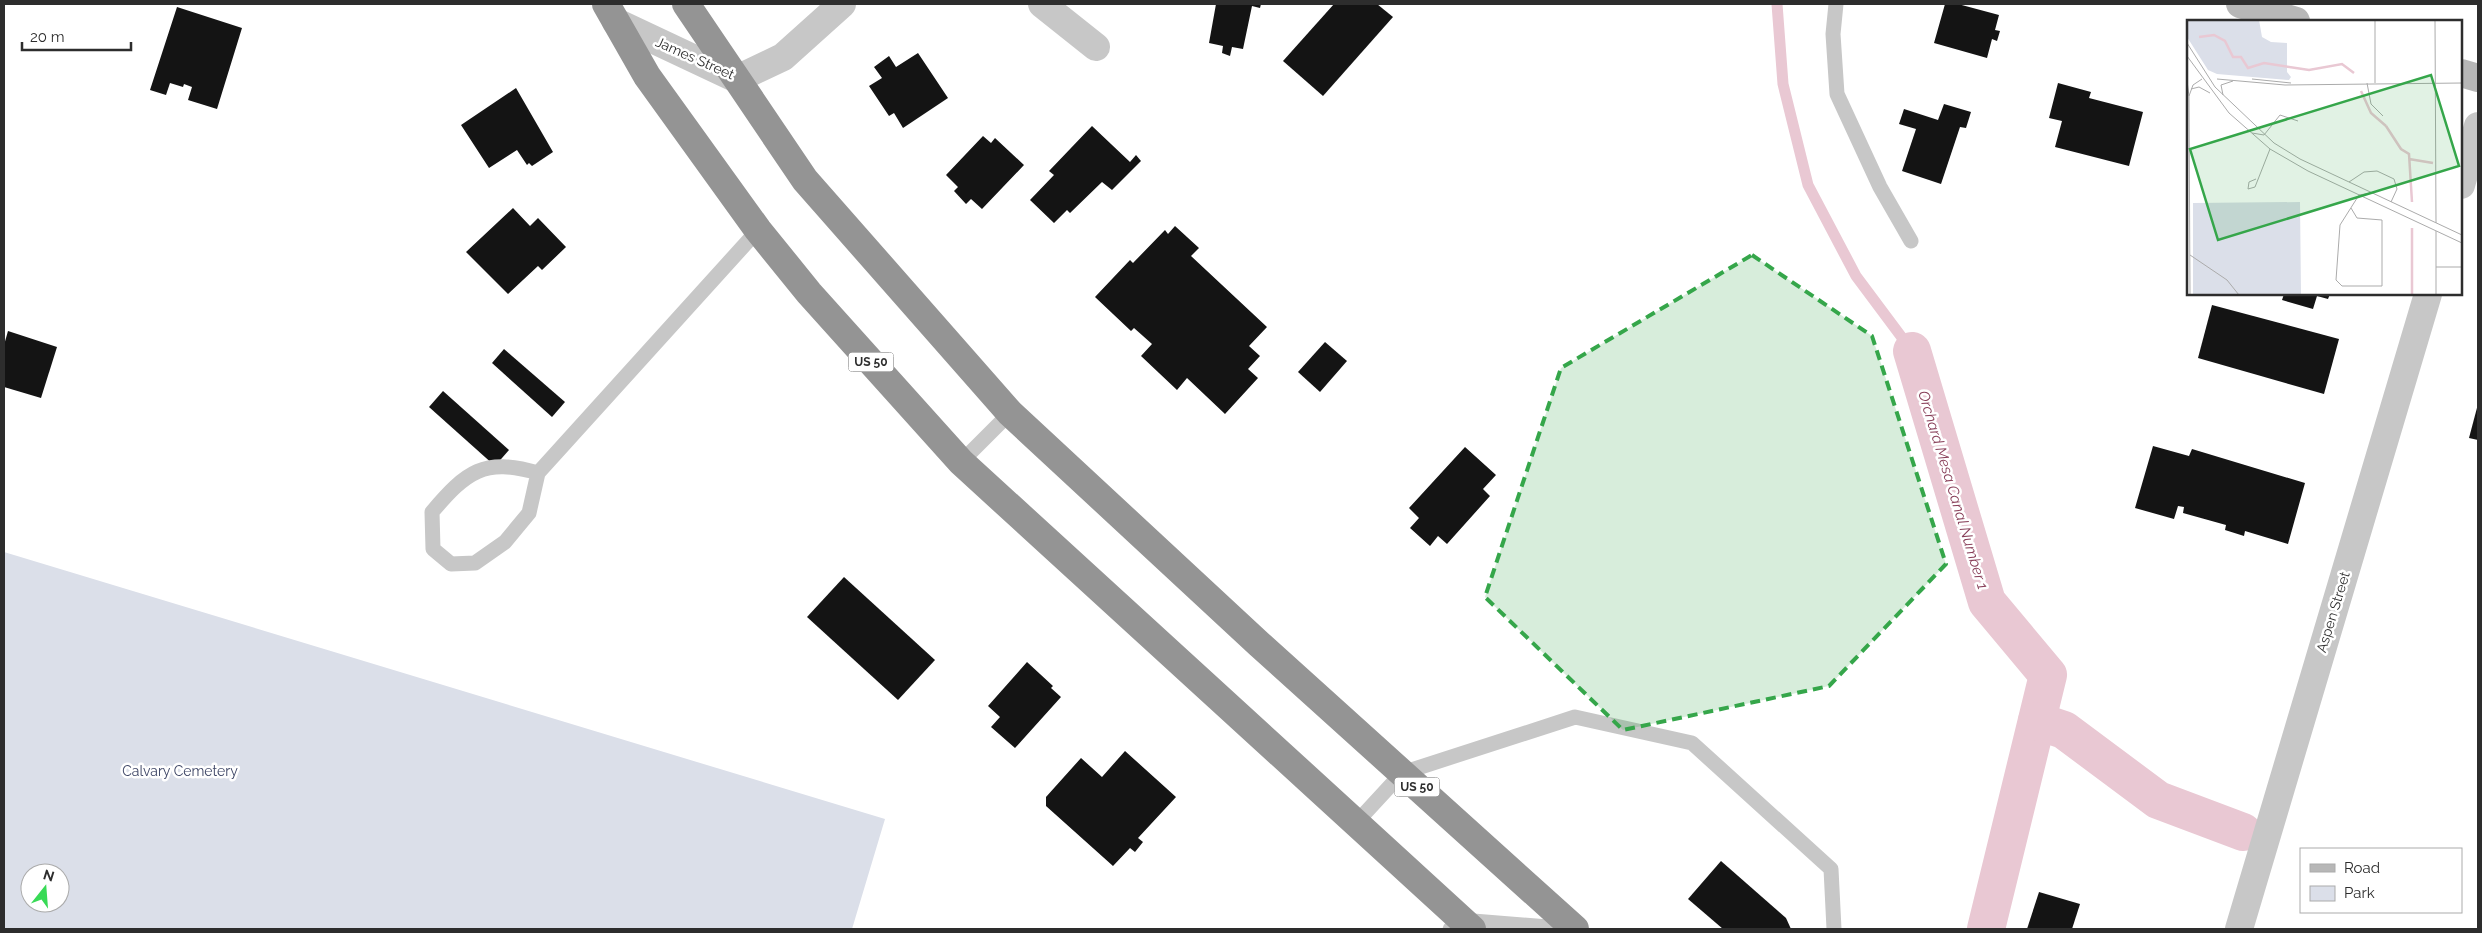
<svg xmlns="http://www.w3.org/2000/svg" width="2482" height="933" viewBox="0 0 2482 933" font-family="Raleway,sans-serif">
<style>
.green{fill:#dbdfe9;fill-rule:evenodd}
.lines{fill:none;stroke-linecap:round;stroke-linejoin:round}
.stream{stroke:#e9c8d3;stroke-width:11}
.canal{stroke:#e9c8d3;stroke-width:38}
.building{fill:#141414}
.lane{stroke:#c7c7c7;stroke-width:15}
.street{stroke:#c7c7c7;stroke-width:28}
.secondary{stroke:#b7b7b7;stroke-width:28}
.highway{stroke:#949494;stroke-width:28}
.marked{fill:#35a64a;fill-opacity:0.2;stroke:#35a64a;stroke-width:4;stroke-dasharray:10 6;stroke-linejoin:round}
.labels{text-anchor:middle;stroke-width:5;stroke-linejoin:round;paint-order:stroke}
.shield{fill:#fff;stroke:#6c6c6c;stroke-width:1}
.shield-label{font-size:12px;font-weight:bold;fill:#2d2d2d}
.street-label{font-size:14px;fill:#2d2d2d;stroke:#fff}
.park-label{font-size:14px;fill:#3d4565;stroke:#fff}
.water-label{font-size:15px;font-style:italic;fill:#89405a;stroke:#fff}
.inset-river{fill:none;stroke:#e9c8d3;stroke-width:2.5}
.inset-road{fill:none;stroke:#ababab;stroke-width:1}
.view{fill:#35a64a;fill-opacity:0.15;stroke:#35a64a;stroke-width:2.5}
.inset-edge{fill:none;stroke:#2d2d2d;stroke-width:2.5}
</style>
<rect width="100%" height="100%" fill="#fff"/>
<path class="green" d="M4,552l881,267 -33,110h-848zM30,873h30v30h-30z"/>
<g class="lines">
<polyline class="stream" points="1777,4 1783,84 1808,185 1856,276 1912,351"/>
<g class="canal">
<polyline points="1912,351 1987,602 2048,675 1986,929"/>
<polyline points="2037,721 2064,730 2158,800 2243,832"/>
</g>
</g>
<g class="building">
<polygon points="1216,4 1261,4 1260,8 1252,6 1243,49 1232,47 1230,56 1222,53 1223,46 1209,43"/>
<polygon points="1334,4 1377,4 1393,17 1323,96 1283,61"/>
<polygon points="1945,4 1958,4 1999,15 1995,30 2000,31 1997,41 1992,39 1987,58 1934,43"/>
<polygon points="177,7 242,28 217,109 188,100 192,87 184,84 183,87 170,83 166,95 150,90"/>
<polygon points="918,53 948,98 903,128 894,113 889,116 869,86 882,78 874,67 889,56 896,67"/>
<polygon points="2058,83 2091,92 2089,98 2143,112 2129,166 2055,147 2062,121 2049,118"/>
<polygon points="516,88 553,152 532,166 529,163 527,165 517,150 489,168 461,125"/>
<polygon points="1944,104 1971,112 1966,128 1960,127 1941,184 1902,171 1916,129 1899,124 1904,109 1938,120"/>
<polygon points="1092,126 1130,162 1136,155 1141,161 1112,190 1102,182 1070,213 1067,210 1054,223 1030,200 1054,175 1049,171"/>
<polygon points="983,136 991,143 995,138 1024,165 982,209 971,199 966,204 954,191 958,187 946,175"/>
<polygon points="513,208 530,226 538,218 566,247 542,270 538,266 508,294 466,252"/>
<polygon points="1175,226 1199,248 1191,256 1267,327 1249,346 1260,356 1248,369 1258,378 1225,414 1187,378 1177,390 1141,356 1152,344 1134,328 1131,331 1095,297 1130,260 1133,263 1165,230 1168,234"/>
<polygon points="2284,294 2330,294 2328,299 2317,296 2313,309 2282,300"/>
<polygon points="2212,305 2339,339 2324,394 2198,358"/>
<polygon points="8,331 57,347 41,398 4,387 4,345"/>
<polygon points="1325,342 1347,361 1320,392 1298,372"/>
<polygon points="504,349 565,402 552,417 492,363"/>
<polygon points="443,391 509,450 495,466 429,407"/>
<polygon points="2478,404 2478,440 2469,438"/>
<polygon points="2153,446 2189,456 2192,449 2305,483 2288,544 2245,531 2244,536 2225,530 2226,525 2183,513 2184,507 2178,506 2174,519 2135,508"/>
<polygon points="1465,447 1496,475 1483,489 1490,496 1447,544 1438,536 1430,546 1410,528 1419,518 1409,508"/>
<polygon points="844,577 935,660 898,700 807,617"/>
<polygon points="1027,662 1053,686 1051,688 1061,697 1015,748 991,727 1000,717 988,706"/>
<polygon points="1125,751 1176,797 1138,838 1143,842 1135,852 1130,848 1113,866 1046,806 1046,797 1081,758 1102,777"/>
<polygon points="1721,861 1786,918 1791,929 1723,929 1688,899"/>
<polygon points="2039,892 2080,904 2072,929 2027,929"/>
</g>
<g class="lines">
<g class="lane">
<polyline points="1836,4 1833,34 1837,94 1880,187 1911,241"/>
<polyline points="961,462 1010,413"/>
<path d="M538,473c-54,-16 -72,-1 -106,39l1,37 18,15 24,-1 30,-21 24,-29 9,-40 220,-243"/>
<polyline points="1355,824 1402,773 1575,717 1692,743 1831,869 1834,929"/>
<polyline points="1450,929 1461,920 1573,929"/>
</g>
<g class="street">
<polyline points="1042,4 1096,47"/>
<polyline points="616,22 737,79 783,57 842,4"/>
<polyline points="2461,185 2478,126"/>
<polyline points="2239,929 2428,294"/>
</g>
<g class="secondary">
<polyline points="2240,4 2296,21"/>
<polyline points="2461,73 2478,78"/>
</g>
<g class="highway">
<polyline points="606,4 647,76 758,230 809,293 961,462 1472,929"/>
<polyline points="686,4 805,180 1010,413 1259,644 1575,929"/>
</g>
</g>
<path class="marked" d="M1752,255l120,81 74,228 -117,122 -206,44 -138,-133 76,-229z"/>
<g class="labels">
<g class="shield">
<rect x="848.5" y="352.5" width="45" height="19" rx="4"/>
<rect x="1394.5" y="777.5" width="45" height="19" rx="4"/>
</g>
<g class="shield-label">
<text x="871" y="366">US 50</text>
<text x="1417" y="791">US 50</text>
</g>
<g class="street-label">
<text transform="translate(695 58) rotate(24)" y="5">James Street</text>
<text transform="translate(2333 612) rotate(-73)" y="5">Aspen Street</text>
</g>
<g class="park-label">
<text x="180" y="776">Calvary Cemetery</text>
</g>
<g class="water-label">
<text transform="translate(1953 490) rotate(73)" y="5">Orchard Mesa Canal Number 1</text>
</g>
</g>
<g transform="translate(2187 20)">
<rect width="275" height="275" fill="#fff"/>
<path d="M0,0h72l3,17 9,5 16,1v29l4,5 -2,3 -72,-6 -9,-4 -21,-33zM113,182l1,93h-108v-92z" fill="#dbdfe9"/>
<path class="inset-river" d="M12,17l15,-2 11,6 8,16h8l7,11 16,-5 45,7 33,-6 12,9M174,71l10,22 15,13M199,106l15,23 8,5 3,48M222,139l24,4M225,208v67"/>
<path class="inset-road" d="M188,0v63M248,0l1,203M0,23l28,44 59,56 26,16 162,76M0,36l42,57 41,36 38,22 154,72M30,59l68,6 177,-2M65,59l39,4M0,61l2,15M180,63l4,21 12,12M4,69l8,-2 11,6M36,75l-2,-10 12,-4M65,113l12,2 16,-20 18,6M69,159l-7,3 -1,7 7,-2 15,-38M162,162l15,-10 13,-1 17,8 3,10 -6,13M164,188l6,10 25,2v66h-40l-6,-6 4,-55 19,-30 12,-2M249,211v64M3,235l37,25 12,15M249,247h26M3,275l-1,-199 4,-11 9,-6"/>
<path class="view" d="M244,55l28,91 -241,74 -28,-91z"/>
<rect width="275" height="275" class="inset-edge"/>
</g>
<rect width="2482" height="933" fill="none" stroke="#2d2d2d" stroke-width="10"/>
<rect x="2300" y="848" width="162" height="65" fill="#ffffff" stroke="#ababab"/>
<rect x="2310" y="864" width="25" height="8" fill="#b7b7b7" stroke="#ababab"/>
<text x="2344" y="873" font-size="15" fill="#2d2d2d">Road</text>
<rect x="2310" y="886" width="25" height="15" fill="#dbdfe9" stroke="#ababab"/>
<text x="2344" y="898" font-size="15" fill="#2d2d2d">Park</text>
<g transform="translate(45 888) rotate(17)"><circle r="24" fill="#ffffff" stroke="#ababab"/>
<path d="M0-4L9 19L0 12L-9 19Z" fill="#38da56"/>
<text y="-8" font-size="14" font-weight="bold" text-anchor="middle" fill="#2d2d2d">N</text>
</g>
<path d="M22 42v8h109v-8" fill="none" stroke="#2d2d2d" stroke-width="2.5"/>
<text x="30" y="42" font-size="15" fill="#2d2d2d" stroke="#ffffff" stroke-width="4" paint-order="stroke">20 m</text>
</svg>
